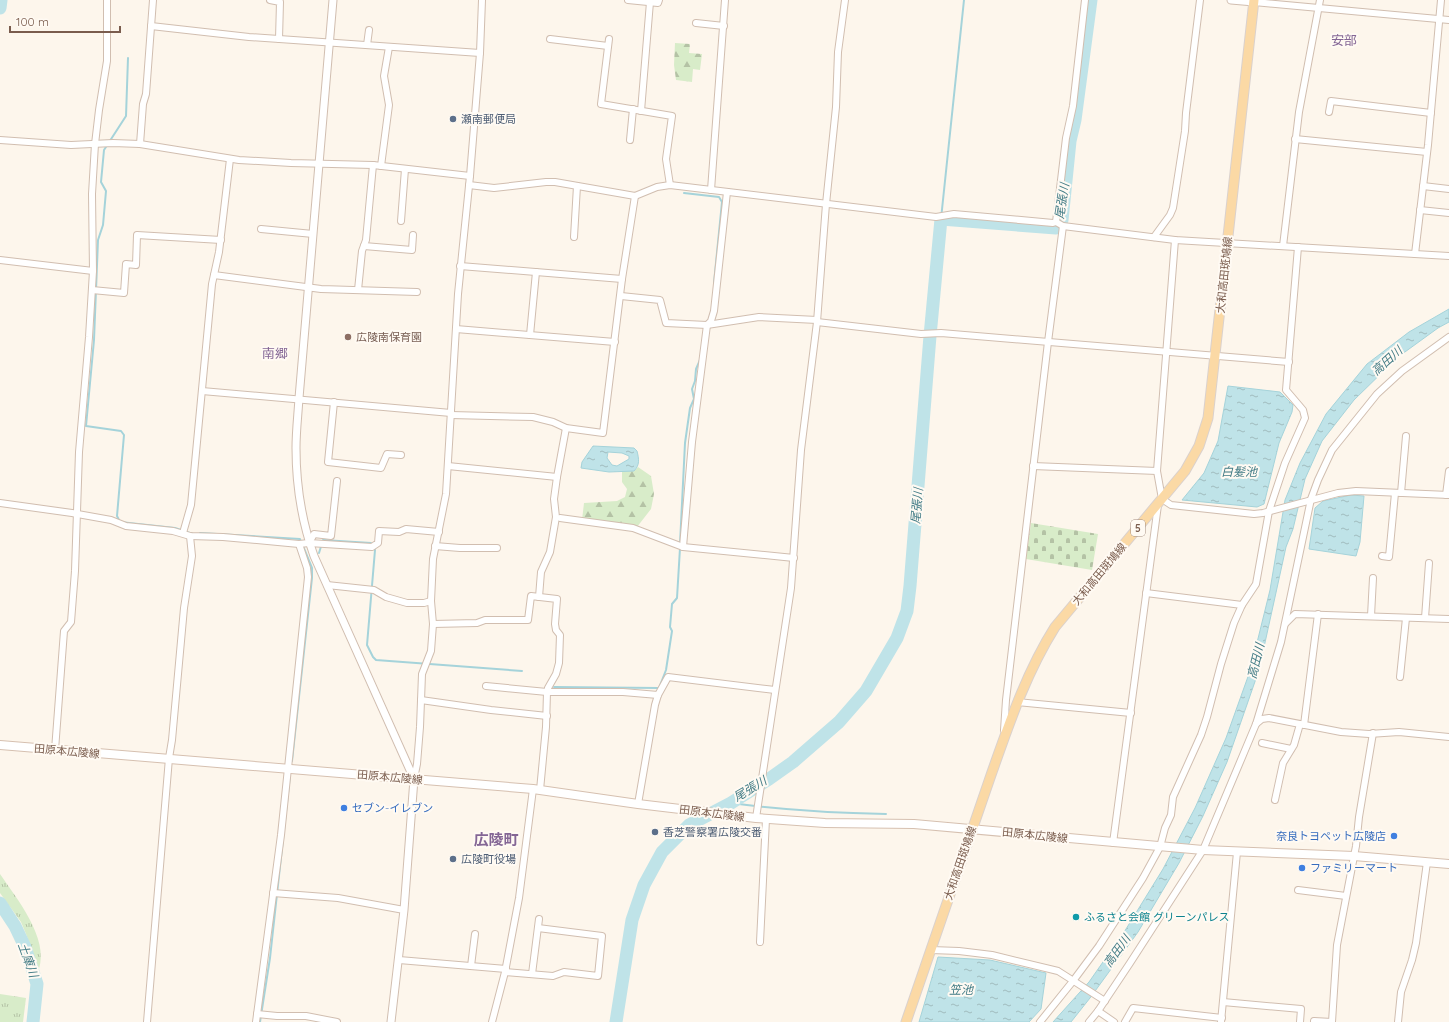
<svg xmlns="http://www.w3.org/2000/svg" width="1449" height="1022" viewBox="0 0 1449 1022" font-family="Quicksand,'Noto Sans JP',sans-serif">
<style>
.grass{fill:url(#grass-tufts)}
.forest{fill:url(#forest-firs)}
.cemetery{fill:url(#cemetery-stones)}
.water{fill:url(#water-ripples);stroke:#a5d3da;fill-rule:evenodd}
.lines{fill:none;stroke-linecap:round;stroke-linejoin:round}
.stream{stroke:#a5d3da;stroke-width:2}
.river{stroke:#bfe3e8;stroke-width:13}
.minor-casing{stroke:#d1beb0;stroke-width:8}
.tertiary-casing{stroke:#d1beb0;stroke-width:9}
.secondary-casing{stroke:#d6c0b0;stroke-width:10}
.primary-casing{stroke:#dad1cd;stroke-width:11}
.minor{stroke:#fff;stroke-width:6}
.tertiary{stroke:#fff;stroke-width:7}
.secondary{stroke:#fff;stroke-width:8}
.primary{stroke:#fbd9a5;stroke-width:9}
.service-dot{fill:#5c6f8a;stroke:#fffaf3;stroke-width:1.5}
.education-dot{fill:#8d6e63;stroke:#fffaf3;stroke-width:1.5}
.shop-dot{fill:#3f7fe0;stroke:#fffaf3;stroke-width:1.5}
.culture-dot{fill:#0f9aa8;stroke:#fffaf3;stroke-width:1.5}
.labels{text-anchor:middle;stroke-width:4;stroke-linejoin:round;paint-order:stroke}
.shield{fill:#fffaf3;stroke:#a28b7f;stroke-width:1}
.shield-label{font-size:10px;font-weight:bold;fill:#7a5c4d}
.service-label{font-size:11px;fill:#4e5e75;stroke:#fffaf3;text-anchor:start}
.street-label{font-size:11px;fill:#7a5c4d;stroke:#fffaf3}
.education-label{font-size:11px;fill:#785e54;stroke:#fffaf3;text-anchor:start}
.shop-label{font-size:11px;fill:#366cbe;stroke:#fffaf3;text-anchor:start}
.culture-label{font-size:11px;fill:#0d838f;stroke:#fffaf3;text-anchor:start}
.water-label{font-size:12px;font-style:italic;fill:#437c86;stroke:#fffaf3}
.quarter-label{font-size:13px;fill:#846695;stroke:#fffaf3}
.district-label{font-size:15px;font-weight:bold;fill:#846695;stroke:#fffaf3}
</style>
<defs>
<pattern id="grass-tufts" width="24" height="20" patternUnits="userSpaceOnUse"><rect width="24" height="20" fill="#d8ecc9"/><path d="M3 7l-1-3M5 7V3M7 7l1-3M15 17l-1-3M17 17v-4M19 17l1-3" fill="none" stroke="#b4c2a5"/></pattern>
<pattern id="forest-firs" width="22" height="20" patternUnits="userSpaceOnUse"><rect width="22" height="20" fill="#d8ecc9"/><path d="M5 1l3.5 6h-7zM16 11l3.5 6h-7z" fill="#b4c2a5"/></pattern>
<pattern id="cemetery-stones" width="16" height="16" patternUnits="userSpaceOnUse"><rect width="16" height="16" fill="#d8ecc9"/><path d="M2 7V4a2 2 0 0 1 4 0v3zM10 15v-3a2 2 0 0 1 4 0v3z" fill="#b4c2a5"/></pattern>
<pattern id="water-ripples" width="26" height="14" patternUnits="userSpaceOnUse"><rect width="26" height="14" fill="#bfe3e8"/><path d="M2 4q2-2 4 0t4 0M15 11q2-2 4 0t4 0" fill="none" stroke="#a0bbbe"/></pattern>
</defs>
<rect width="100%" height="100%" fill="#fdf6ec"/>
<g class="grass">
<path d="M0,874c17,25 49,64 39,95l-13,-35 -5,-12 -21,-29z"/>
<polygon points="0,994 26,998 23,1022 0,1022"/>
</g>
<g class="forest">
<polygon points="675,43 690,44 689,53 702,54 700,70 693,69 692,82 676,80 674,65"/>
<polygon points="638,467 651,476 654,494 651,509 637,527 582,520 584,503 617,501 625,497 627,489 622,482 622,471 634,471"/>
</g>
<polygon class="cemetery" points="1031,523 1098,534 1092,570 1026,559"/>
<g class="water">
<polygon points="1449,309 1449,322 1438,328 1398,357 1354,400 1322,441 1305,479 1293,529 1286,547 1259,670 1227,762 1203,816 1179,863 1138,932 1090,998 1071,1022 1053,1022 1089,982 1126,929 1163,869 1195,808 1226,738 1250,671 1270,590 1285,500 1300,463 1326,414 1367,364 1409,332"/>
<polygon points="1228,386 1280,392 1293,405 1292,412 1279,443 1264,504 1257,507 1182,500 1204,473 1218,441"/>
<path d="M593,446l41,2 3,3c2,8 3,14 -3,20l-25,1 -28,-4 1,-6zM608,452l14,1 7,3v3l-12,7 -5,-1 -5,-7z"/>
<polygon points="1351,495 1364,496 1360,542 1356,556 1309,549 1315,508 1323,501"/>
<polygon points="938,957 990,960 1046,973 1041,1009 1029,1022 919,1022"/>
</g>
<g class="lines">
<g class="stream">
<polyline points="128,58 126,116 104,150 101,182 106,191 103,225 98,240 94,340 86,426 121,431 124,435 117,516 120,522 175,528 193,534"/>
<polyline points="684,193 719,197 722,202 714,283"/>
<polyline points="941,219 964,0"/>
<polyline points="200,533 300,539 301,542"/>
<polyline points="680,544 685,443 690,408 694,399 692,389 695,381 696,369 700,360"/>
<polyline points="319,553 323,540 371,543 375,550 367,645 373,657 376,660 522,671"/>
<polyline points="554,687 659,688 666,670 672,631 670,627 672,604 677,598 680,548"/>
<polyline points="292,761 312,578 312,568 303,546"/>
<path d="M731,803c52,7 103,10 155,11"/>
<polyline points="260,1022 270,958 290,775"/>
</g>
<g class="river">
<polyline points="0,8 1,0"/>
<polyline points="0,903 15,926 25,947 37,984 33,1022"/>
<polyline points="616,1022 632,920 644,885 662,852 689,825 731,803 769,779 793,762 839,722 866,691 897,638 907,611 910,586 930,336 941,219 1056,228 1062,220 1070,141 1075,120 1091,0"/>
</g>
<g class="minor-casing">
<g id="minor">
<polyline points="270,0 280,2 279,39"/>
<polyline points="628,0 658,3 659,0"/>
<polyline points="1254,2 1449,20"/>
<polyline points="696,23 724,26"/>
<polyline points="151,26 249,37 480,53"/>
<polyline points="550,39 608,46"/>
<polyline points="609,39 601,104 672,116 666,159 670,185"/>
<polyline points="367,45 369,30"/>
<polyline points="641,111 650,2"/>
<polyline points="1329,112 1331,101 1431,113"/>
<polyline points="1295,139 1427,152"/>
<polyline points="0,140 71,145 113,143 140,144 239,160 291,163 373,165 470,176"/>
<polyline points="630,140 633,109"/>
<polyline points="140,144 143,104 146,94 153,0"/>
<polyline points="381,166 389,105 384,76 389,47"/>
<polyline points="469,185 494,188 546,182 555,182 635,196 657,187 670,185 936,217 954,214 1053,223 1056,222 1063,226 1175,240 1449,256"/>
<polyline points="1423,186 1449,189"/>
<polyline points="711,190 725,0"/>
<polyline points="1420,210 1449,213"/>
<polyline points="401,221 405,169"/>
<polyline points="1056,222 1066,138 1073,106 1085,0"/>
<polyline points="261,229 313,234"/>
<polyline points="574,237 577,186"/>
<polyline points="1154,237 1170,215 1173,208 1185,131 1186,113 1200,0"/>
<polyline points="1175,240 1157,471 1162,499 1171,505 1254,514 1263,513 1338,493 1356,491 1449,495"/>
<polyline points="364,246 412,250 413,235"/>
<polyline points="1283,246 1299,112 1320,0"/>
<polyline points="1415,254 1428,145 1441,0"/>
<polyline points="0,260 93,271"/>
<polyline points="460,266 622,279"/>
<polyline points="214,275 321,289 417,292"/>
<polyline points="92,290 124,293 126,264 136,265 137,235 221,240"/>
<polyline points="358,290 362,251 366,240 373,165"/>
<polyline points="621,296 660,300 666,323 707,325 759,317 817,320"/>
<polyline points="817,322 921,334 941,333 1289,362"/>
<polyline points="456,329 615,342"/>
<polyline points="530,335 536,272"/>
<polyline points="202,391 451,413"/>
<polyline points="334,402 328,462 381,468 387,454 401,455"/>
<polyline points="451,415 533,417 553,422 566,428 603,433 622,279 635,196"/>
<polyline points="448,466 557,477"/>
<polyline points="1033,466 1157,471"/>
<polyline points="1401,493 1406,436"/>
<polyline points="1446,495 1449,471"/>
<polyline points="0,503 72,513 111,520 126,526 173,531 190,536 223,537 299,544 309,543 372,547 378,543 379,531 399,532 406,529 439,532"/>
<polyline points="560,518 633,528 683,547 794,558"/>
<polyline points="183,533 191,505 212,284 219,252 230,159"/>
<polyline points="309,543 314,534 331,536 337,481"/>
<polyline points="435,546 460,548 497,548"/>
<polyline points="683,547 692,442 707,325 711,321 714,311 727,192"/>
<polyline points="1382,556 1389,557 1395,493"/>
<polyline points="327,585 374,590 386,597 407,603 424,603 431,601"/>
<polyline points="1146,593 1242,605"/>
<polyline points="539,597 541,572 550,552 556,517 554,499 557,477 566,428"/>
<polyline points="1371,616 1373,578"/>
<polyline points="1425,618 1429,563"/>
<polyline points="433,624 477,623 485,620 528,620 531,596 557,599 555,624 556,630 560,635 559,663 556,674 548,688 547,692 546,727 540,790"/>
<polyline points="1285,624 1295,614 1449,619"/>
<polyline points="1400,677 1406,618"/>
<polyline points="486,686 547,692 623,692 658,695"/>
<polyline points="421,700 491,710 547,716"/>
<polyline points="1017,702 1131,713"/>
<polyline points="1256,724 1262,719 1269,718 1341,732 1369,734 1399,732 1449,737"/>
<polyline points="1304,725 1318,614"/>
<polyline points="1004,730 1006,700 1048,342 1063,226"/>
<polyline points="1262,743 1291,749"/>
<polyline points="55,750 64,631 71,622 75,571 79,452 89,337 93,271 92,194 95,144 99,110 107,61 107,0"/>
<polyline points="414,779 417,764 420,727 422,674 431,651 433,624 431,601 433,559 446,494 458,294 470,176 480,53 482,0"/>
<polyline points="1275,800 1283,763 1294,745 1300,724"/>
<polyline points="638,804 655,705 658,695 668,677 775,690"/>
<polyline points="756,818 791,588 801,450 817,322 826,204 836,107 838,52 845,0"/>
<polyline points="1113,843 1158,505"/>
<polyline points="1298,890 1346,896"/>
<polyline points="273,893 338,898 404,910"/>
<polyline points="760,942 766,819"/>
<polyline points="931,950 959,951 992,955 1058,971 1105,1001"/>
<polyline points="399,960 506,969"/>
<polyline points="471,966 475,934"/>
<polyline points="505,972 553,976 564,972 598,976 602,936 538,928"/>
<polyline points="532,974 539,919"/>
<polyline points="1223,1002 1301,1009 1300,1022"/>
<polyline points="1098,1011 1114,1022"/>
<polyline points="257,1014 277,1016 306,1016 337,1022"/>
<polyline points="1314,1021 1332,1022"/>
<polyline points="147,1022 169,758 172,740 184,608 192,556 190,536"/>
<polyline points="256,1022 281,835 308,577 307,568 299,544"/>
<polyline points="492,1022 505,972 519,898 533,789"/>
<polyline points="1040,1022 1073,981 1099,946 1143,878 1160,847 1165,828 1171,815 1173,797 1201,735 1207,717 1221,664 1234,623 1242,605 1256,584 1269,511 1285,463 1305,418 1303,410 1286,390 1298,247"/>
<polyline points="1089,1022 1098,1011 1130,963 1203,850 1243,755 1256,724 1281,642 1311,499 1318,480 1332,450 1377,394 1402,371 1449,337"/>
<polyline points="1125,1022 1133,1008 1222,1018"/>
<polyline points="1221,1022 1237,852"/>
<polyline points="1332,1022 1337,945 1356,846 1359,817 1373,733"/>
<polyline points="1398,1022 1401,992 1412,960 1416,943 1427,862"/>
</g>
</g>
<g class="tertiary-casing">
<g id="tertiary">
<path d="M333,0l-34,398c-1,17 -3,33 -3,50 0,36 6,74 18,108l100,223 -10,131 -13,112"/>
<polyline points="1231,0 1254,2"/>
</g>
</g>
<g class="secondary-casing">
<polyline id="secondary" points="0,745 533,789 638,804 756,818 825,823 914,824 1203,850 1354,856 1449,864"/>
</g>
<g class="primary-casing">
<path id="primary" d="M906,1022c29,-82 56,-165 85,-247 18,-51 35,-102 64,-148l130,-156 14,-25 9,-28 46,-418"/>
</g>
<use href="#minor" class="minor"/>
<use href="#tertiary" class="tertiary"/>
<use href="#secondary" class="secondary"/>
<use href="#primary" class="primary"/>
</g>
<g class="service-dot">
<circle cx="453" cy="119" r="4"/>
<circle cx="655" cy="832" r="4"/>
<circle cx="453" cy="859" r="4"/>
</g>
<circle class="education-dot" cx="348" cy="337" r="4"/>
<g class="shop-dot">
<circle cx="344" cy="808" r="4"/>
<circle cx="1394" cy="836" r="4"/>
<circle cx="1302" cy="868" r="4"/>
</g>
<circle class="culture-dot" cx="1076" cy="917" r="4"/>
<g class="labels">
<rect class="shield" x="1131" y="520" width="14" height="16" rx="3"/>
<g class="shield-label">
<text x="1138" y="532">5</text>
</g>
<g class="service-label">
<text x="461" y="123">瀬南郵便局</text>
<text x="663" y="836">香芝警察署広陵交番</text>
<text x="461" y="863">広陵町役場</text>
</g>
<g class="street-label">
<text transform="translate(1224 275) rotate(-84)" y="4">大和高田斑鳩線</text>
<text transform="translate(1099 574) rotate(-50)" y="4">大和高田斑鳩線</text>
<text transform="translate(67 751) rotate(5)" y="4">田原本広陵線</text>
<text transform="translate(390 777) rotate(5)" y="4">田原本広陵線</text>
<text transform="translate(712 813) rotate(7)" y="4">田原本広陵線</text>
<text transform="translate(1035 835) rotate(6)" y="4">田原本広陵線</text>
<text transform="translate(960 863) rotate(-71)" y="4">大和高田斑鳩線</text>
</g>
<g class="education-label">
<text x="356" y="341">広陵南保育園</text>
</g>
<g class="shop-label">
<text x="352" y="812">セブン-イレブン</text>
<text x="1386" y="840" text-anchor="end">奈良トヨペット広陵店</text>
<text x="1310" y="872">ファミリーマート</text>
</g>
<g class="culture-label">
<text x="1084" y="921">ふるさと会館 グリーンパレス</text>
</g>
<g class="water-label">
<text transform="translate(1062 201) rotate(-81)" y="4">尾張川</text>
<text transform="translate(1387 361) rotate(-42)" y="4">高田川</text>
<text x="1239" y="476">白髪池</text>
<text transform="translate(917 506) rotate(-85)" y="4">尾張川</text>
<text transform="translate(1256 661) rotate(-76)" y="4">高田川</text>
<text transform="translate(750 789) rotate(-31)" y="4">尾張川</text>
<text transform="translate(1117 951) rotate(-54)" y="4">高田川</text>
<text transform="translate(28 960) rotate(70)" y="4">土庫川</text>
<text x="961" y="994">笠池</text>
</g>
<g class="quarter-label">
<text x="1344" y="45">安部</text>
<text x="275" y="358">南郷</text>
</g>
<g class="district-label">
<text x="496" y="845">広陵町</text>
</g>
</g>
<path d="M10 26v6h110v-6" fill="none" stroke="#7a5c4d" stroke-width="2"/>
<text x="16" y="26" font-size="12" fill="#7a5c4d" stroke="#fffaf3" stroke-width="3" paint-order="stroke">100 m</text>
</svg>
